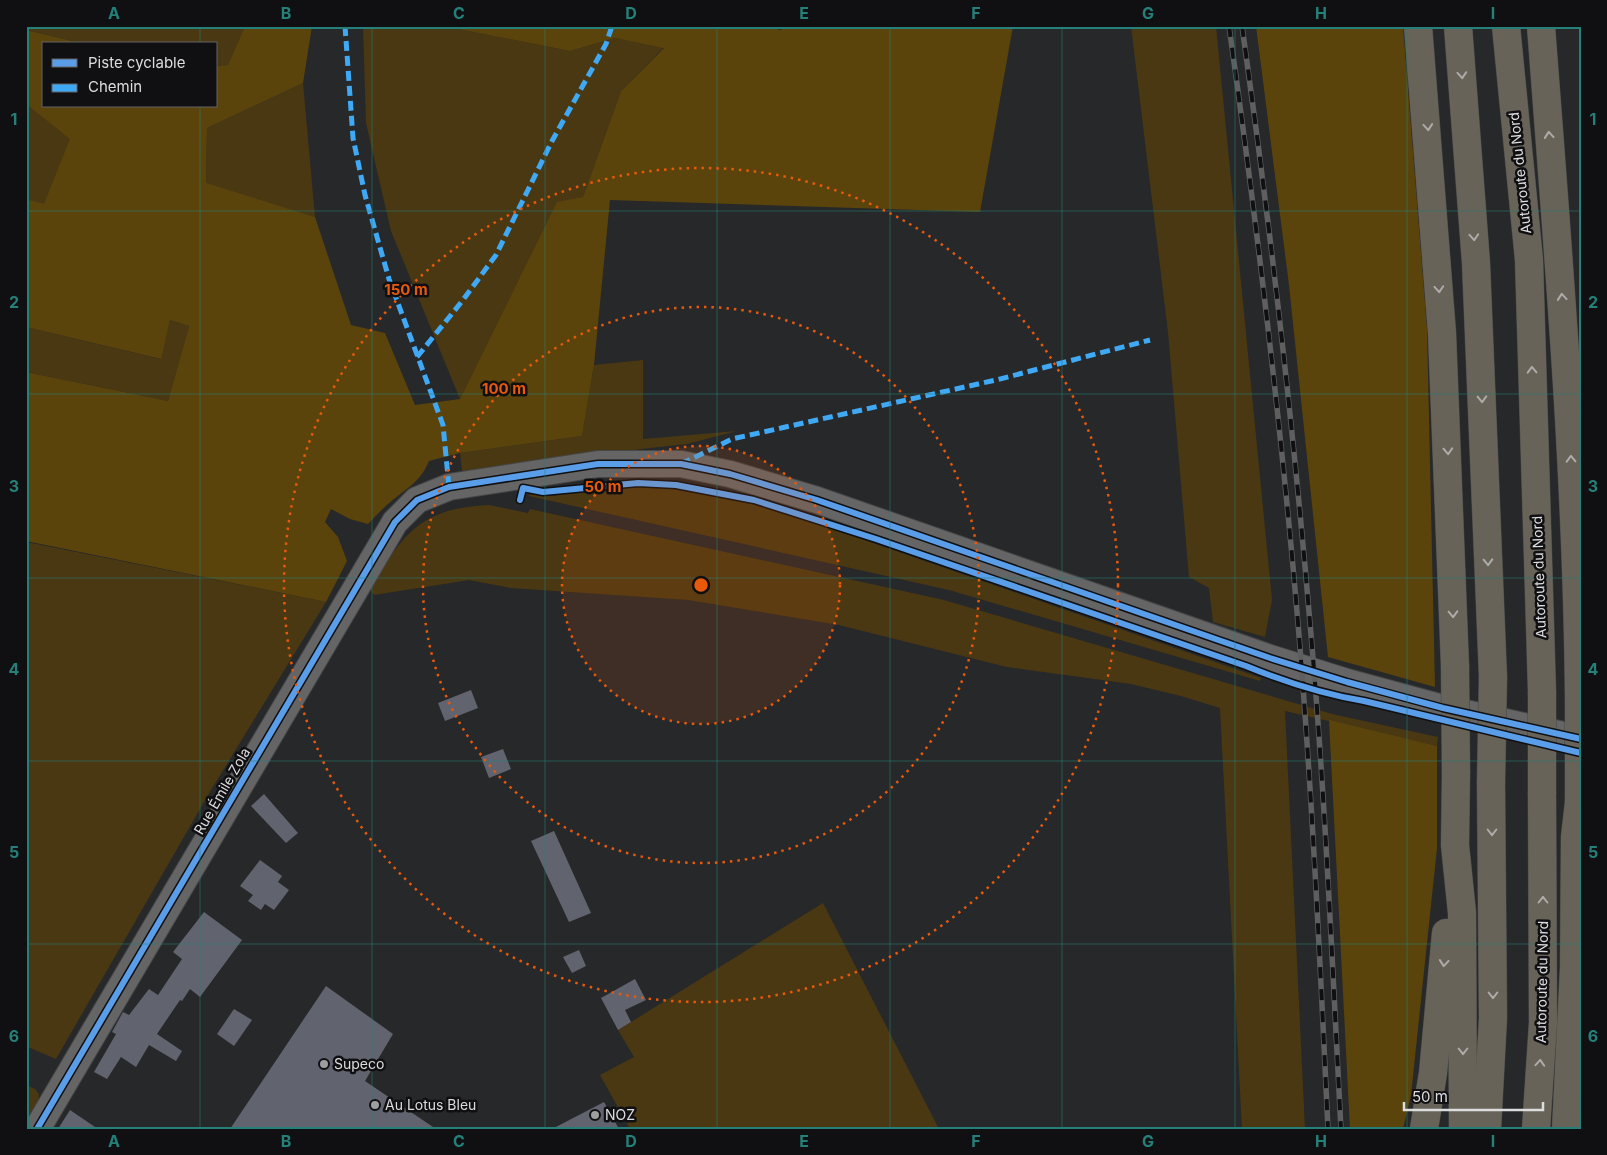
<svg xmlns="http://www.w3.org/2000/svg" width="1607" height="1155" viewBox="0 0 1607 1155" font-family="Inter,sans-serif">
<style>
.green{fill:#4a3813}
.forest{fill:#5b440c}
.building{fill:#61646f}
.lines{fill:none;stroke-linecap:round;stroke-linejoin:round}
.minor-casing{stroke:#454647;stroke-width:28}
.highway-casing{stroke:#454647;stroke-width:29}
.minor{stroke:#656566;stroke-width:26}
.highway{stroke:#676359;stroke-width:28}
.rail-casing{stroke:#5f5f60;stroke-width:5.5}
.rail{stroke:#101012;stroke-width:4;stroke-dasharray:11;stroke-linecap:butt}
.highway-bridge-casing{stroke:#454647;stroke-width:29;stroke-linecap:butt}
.highway-bridge{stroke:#676359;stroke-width:28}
.quiet{stroke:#3fa9f5;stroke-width:5;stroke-dasharray:10 5;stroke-linecap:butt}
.cycleway-casing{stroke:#101012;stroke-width:9}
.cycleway{stroke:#5a9eea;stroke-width:6}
.oneway{stroke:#aeaca9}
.grid{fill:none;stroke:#248079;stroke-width:1;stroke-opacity:0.55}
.ring{fill:none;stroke:#e8590c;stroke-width:2.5;stroke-dasharray:2.5 5}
.poi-dot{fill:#9d9e9f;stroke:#101012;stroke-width:2}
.labels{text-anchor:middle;stroke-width:5;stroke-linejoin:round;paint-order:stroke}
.street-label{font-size:14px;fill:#dddddf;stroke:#101012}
.poi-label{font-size:14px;fill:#dddddf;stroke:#101012;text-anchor:start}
.centre{fill:#e8590c;stroke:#101012;stroke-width:2.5}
.ring-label{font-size:15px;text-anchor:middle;font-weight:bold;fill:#e8590c;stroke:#101012;stroke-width:5;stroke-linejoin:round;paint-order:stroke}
.neatline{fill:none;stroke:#248079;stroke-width:2}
.grid-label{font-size:16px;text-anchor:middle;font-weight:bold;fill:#248079}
</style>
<rect width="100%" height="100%" fill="#272829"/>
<g class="green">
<polygon points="26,26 245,26 228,65 216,66 216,44 85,44 26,30"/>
<polygon points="363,26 443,26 570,51 615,38 664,47 621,91 583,197 557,203 460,399 391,231 366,123"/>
<polygon points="1131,26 1216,26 1272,600 1265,637 1213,622 1209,588 1189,577 1168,332"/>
<polygon points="303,83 315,217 206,184 207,128"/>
<polygon points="26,104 71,139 44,205 26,199"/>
<polygon points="170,320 189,326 168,401 26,372 26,327 160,359"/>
<polygon points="643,360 643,439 737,431 687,444 641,449 463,480 460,453 582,436 594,365"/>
<path d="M639,486c52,2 101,13 151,28l471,164 -1,3 -311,-91 -420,-94 1,-2 21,2 48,-7z"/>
<path d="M489,505l39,8 2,-4 414,91 388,114 106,23 -1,9 -152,-35 20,418h-63l-22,-421 -39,-12 -50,-12 -124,-17 -168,-42 -151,-25 -177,-12 -42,-8 -95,15 -4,-6c33,-55 50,-81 119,-84z"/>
<polygon points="26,542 326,602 211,790 56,1059 28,1047 26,1041"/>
<polygon points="823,903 939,1129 630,1129 600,1075 634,1057 618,1030"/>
<polygon points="26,1085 35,1089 39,1094 38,1101 26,1120"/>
</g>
<g class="forest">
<path d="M245,26h67l-9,57 -96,45 -1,55 109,34 36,108 34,8 30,72 45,-6 97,-197 26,-5 38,-106 43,-43 -49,-10 -45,13 -127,-25h320l18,4 2,-4h230l-33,186 -370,-12 -16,165 -12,71 -122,17 -31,8c-8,21 -25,29 -41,43 -7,6 -13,13 -20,20l-18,-5 -19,-10 -6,13 13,15 9,24 -21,41 -300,-61v-169l142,29 21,-75 -19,-6 -9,39 -135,-32v-128l18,5 26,-65 -44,-35v-74l59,14h-41v62h172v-40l12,-1z"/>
<polygon points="1256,26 1403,26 1427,329 1435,687 1328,657 1289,285"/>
<polygon points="1329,720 1437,746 1437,848 1411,1095 1403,1129 1350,1129"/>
</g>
<g class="building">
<polygon points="471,690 478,708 445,721 438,703"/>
<polygon points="503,749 511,769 489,778 481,757"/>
<polygon points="264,794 298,833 286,843 251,806"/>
<polygon points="554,831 591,913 569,922 531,841"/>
<polygon points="260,860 282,876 278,882 289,890 274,910 265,904 261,910 248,901 253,895 240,886"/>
<polygon points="204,912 242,940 200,997 190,989 182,1001 180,1000 157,1034 182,1051 176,1061 149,1045 136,1067 121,1057 107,1079 94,1072 116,1034 112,1032 123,1012 129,1015 149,989 158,995 182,959 173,952"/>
<polygon points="579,950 586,966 572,973 563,957"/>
<polygon points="635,979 646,1000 625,1010 631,1022 618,1030 601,998"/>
<polygon points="326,986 393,1034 365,1081 436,1129 230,1129"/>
<polygon points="234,1009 252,1020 234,1046 217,1034"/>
<polygon points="604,1102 619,1129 552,1129"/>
<polygon points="70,1110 98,1129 58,1129"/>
</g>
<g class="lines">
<g class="minor-casing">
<polyline id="minor" points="37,1129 395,522 417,500 449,487 598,464 681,464 730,474 817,500 1270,658 1347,682 1443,708 1581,739"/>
</g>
<g class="highway-casing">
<g id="highway">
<polyline points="1418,26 1442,333 1455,666"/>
<polyline points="1458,26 1476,263 1493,677"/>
<polyline points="1506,26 1529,260 1542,692"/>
<path d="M1541,26c17,225 36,449 38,674"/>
<polyline points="1456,774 1455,845 1462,913 1463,1129"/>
<polyline points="1424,1129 1433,1073 1446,933"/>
<polyline points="1487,1129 1493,1018 1491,783"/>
<polyline points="1536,1129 1543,1023 1542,794"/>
<polyline points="1566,1129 1574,968 1575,837 1579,802"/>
</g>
</g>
<use href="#minor" class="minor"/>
<use href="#highway" class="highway"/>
<g class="rail-casing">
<g id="rail">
<path d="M1229,26c28,199 52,398 69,597 14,168 22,337 30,506"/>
<path d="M1242,26c28,198 51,398 68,597 15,168 22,337 31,506"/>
</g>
</g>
<use href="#rail" class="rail"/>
<g class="highway-bridge-casing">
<g id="highway-bridge">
<polyline points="1455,666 1456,774"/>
<polyline points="1542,692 1542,794"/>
<polyline points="1579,700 1579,802"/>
<polyline points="1491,783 1493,677"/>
</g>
</g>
<use href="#highway-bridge" class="highway-bridge"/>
<g class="quiet">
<polyline points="345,26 353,138 365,195 389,279 443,425 449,487"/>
<polyline points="417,357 463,300 496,255 552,141 606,44 612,26"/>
<polyline points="681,464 732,439 996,380 1150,340"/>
</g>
<g class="cycleway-casing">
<g id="cycleway">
<path d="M520,500l3,-12 20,4 95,-9 38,2 78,15 122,39 370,127c39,16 76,28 118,35l217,52"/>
<polyline points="37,1129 395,522 417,500 449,487 598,464 681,464 730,474 817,500 1270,658 1347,682 1443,708 1581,739"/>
</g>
</g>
<use href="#cycleway" class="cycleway"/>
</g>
<defs><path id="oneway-chevron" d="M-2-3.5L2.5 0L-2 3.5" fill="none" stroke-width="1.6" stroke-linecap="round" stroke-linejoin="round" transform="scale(1.25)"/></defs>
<g class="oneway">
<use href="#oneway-chevron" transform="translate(1462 75) rotate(86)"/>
<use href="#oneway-chevron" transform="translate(1428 127) rotate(85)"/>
<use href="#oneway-chevron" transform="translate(1549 135) rotate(-95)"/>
<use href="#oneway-chevron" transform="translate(1474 237) rotate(86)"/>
<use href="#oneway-chevron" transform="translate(1439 289) rotate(86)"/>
<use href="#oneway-chevron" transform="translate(1562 297) rotate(-95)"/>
<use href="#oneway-chevron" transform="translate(1532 370) rotate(-92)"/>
<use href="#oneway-chevron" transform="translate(1482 399) rotate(88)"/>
<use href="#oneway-chevron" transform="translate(1448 451) rotate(87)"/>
<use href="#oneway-chevron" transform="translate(1571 459) rotate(-92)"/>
<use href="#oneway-chevron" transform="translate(1488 562) rotate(88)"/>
<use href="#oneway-chevron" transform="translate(1453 614) rotate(88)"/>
<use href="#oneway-chevron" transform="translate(1492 832) rotate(90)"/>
<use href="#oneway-chevron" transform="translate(1543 900) rotate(-90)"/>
<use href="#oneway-chevron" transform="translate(1444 963) rotate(95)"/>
<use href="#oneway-chevron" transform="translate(1493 995) rotate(90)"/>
<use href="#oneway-chevron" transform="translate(1463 1051) rotate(90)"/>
<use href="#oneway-chevron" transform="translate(1540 1063) rotate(-86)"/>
</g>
<path class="grid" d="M200,26v18M372,26v1103M545,26v1103M717,26v1103M890,26v1103M1062,26v1103M1235,26v1103M1407,26v1103M200,106v1023M26,211h1555M26,394h1555M26,578h1555M26,761h1555M26,944h1555"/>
<circle cx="701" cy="585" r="139" fill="#e8590c" fill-opacity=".12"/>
<g class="ring">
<circle cx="701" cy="585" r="139"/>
<circle cx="701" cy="585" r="278"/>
<circle cx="701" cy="585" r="417"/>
</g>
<g class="poi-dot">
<circle cx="324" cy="1064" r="5"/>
<circle cx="375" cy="1105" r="5"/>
<circle cx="595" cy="1115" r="5"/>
</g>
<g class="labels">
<g class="street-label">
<text transform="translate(1520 173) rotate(-96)" y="5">Autoroute du Nord</text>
<text transform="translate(1539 577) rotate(-92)" y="5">Autoroute du Nord</text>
<text transform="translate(222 791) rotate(-60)" y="5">Rue Émile Zola</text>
<text transform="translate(1542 982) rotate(-89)" y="5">Autoroute du Nord</text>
</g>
<g class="poi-label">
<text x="334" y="1069">Supeco</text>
<text x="385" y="1110">Au Lotus Bleu</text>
<text x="605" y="1120">NOZ</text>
</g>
</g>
<circle cx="701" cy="585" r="8" class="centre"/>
<g class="ring-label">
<text x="406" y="295">150 m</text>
<text x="504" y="394">100 m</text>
<text x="603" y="492">50 m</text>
</g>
<rect width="1607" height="1155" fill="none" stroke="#101012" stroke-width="55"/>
<rect x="42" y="42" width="175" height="65" fill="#101012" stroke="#626264"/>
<rect x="52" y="59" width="25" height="8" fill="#5a9eea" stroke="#626264"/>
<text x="88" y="68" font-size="15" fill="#dddddf">Piste cyclable</text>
<rect x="52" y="84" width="25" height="8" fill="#3fa9f5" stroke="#626264"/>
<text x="88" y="92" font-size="15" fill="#dddddf">Chemin</text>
<path d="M1404 1102v8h139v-8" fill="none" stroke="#dddddf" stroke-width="2.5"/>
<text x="1412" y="1102" font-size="15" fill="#dddddf" stroke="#101012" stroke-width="4" paint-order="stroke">50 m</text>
<rect x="28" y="28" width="1552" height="1100" class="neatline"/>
<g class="grid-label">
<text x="114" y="19">A</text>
<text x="286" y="19">B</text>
<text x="459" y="19">C</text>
<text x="631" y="19">D</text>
<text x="804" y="19">E</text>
<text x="976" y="19">F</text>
<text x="1148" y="19">G</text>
<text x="1321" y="19">H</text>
<text x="1493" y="19">I</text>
<text x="14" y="125">1</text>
<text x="1593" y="125">1</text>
<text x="14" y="308">2</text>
<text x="1593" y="308">2</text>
<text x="14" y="492">3</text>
<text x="1593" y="492">3</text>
<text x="14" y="675">4</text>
<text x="1593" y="675">4</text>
<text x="14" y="858">5</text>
<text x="1593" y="858">5</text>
<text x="14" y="1042">6</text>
<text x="1593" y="1042">6</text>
<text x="114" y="1147">A</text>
<text x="286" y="1147">B</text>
<text x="459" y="1147">C</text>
<text x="631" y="1147">D</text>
<text x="804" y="1147">E</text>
<text x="976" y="1147">F</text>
<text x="1148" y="1147">G</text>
<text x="1321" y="1147">H</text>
<text x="1493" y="1147">I</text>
</g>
</svg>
